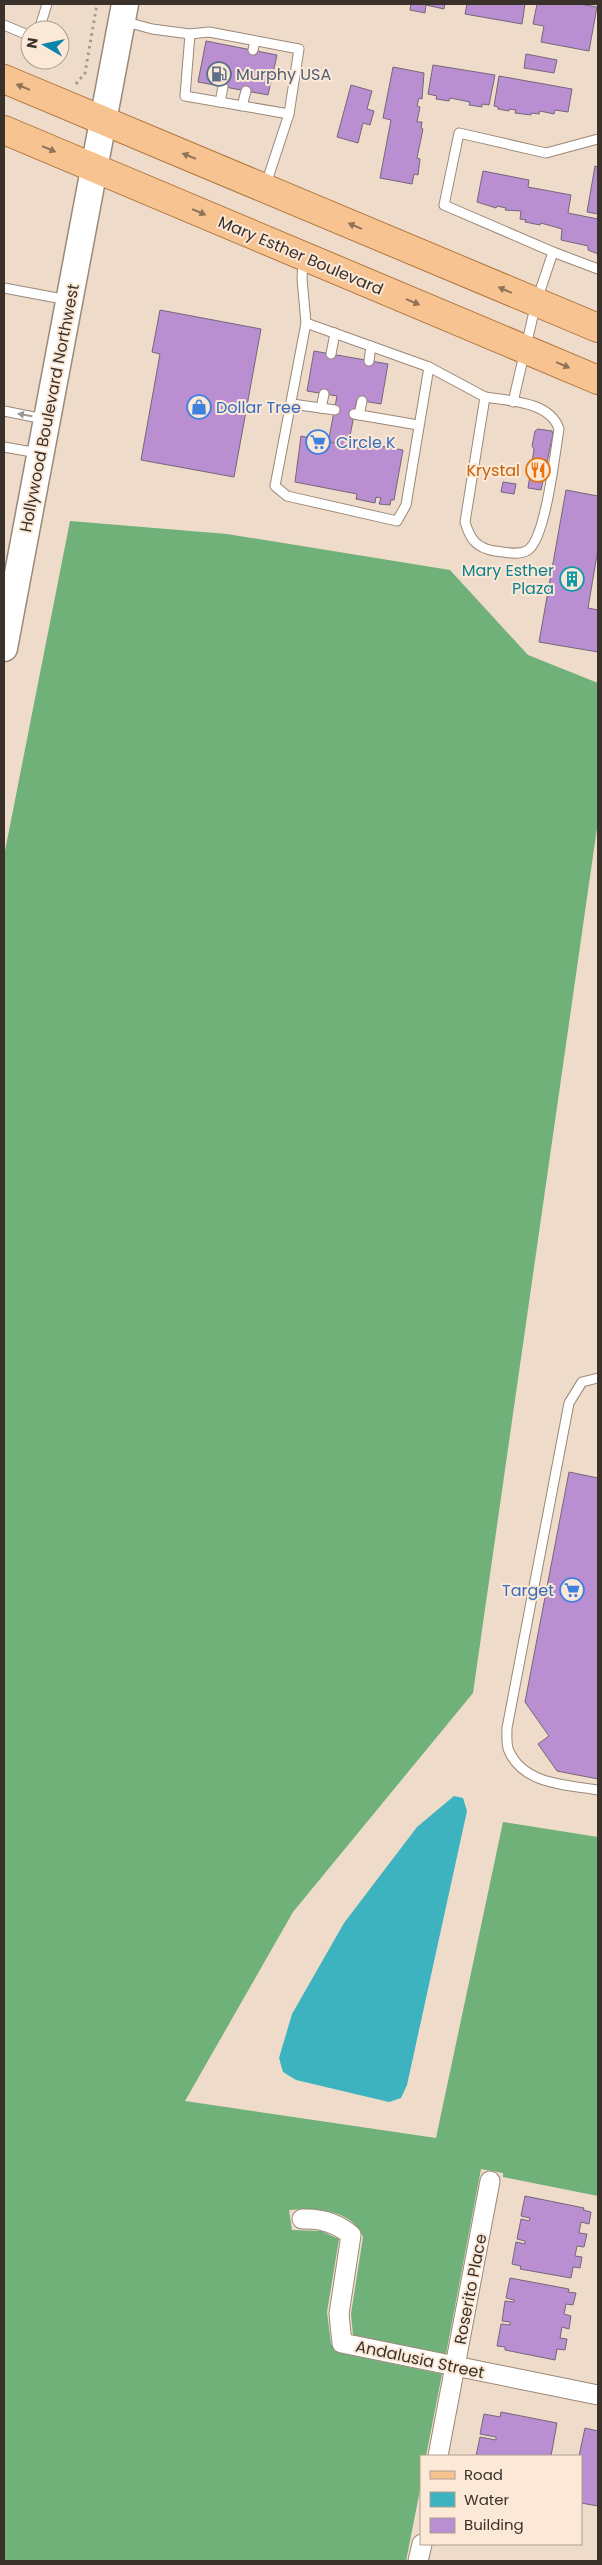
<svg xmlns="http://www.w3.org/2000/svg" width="602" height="2565" viewBox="0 0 602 2565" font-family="Poppins,sans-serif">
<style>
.forest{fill:#70b079}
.water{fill:#3eb3c0}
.building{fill:#b98fd1;stroke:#73677a}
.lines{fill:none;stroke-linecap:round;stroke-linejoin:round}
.lane-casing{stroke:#9b8878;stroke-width:11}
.street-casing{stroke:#9b8878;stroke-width:21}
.secondary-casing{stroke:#9b8878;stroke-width:29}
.primary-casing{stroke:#b1763e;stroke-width:30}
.path{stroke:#aa9a8d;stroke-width:3;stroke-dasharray:2.5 4;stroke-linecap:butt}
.lane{stroke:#fff;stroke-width:9}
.street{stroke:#fff;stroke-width:19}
.secondary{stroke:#fff;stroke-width:26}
.primary{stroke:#f7c391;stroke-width:28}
.oneway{fill:#8e7358}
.oneway2{fill:#9c9894}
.labels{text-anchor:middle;stroke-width:4;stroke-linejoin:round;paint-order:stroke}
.service-label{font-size:16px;fill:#4e5e75;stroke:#fce8d6;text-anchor:start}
.street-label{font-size:16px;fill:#39312a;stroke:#fce8d6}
.shop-label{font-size:16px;fill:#366cbe;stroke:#fce8d6;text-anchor:start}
.food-label{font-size:16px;fill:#c56008;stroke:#fce8d6;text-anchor:end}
.culture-label{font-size:16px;fill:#0d838f;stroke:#fce8d6;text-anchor:end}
</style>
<rect width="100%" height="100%" fill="#efdbc9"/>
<path class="forest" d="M70,521l157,13 223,36 78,85 70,28v138l-125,872 -180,219 -108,189 251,37 67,-316 95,15v359l-95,-19v-4l-22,-4 -35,185 -93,-19 -2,-21 12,-77c-11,-28 -48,-29 -74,-27l3,20 29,1 18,8 -12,73 4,32 9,9 102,21 -16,82h-5v29l-15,76h-402v-1705z"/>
<polygon class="water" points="454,1796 463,1798 467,1811 407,2085 401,2098 389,2102 296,2080 283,2072 279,2058 292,2014 344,1923 417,1827"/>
<g class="building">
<polygon points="411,4 445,4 444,9 426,5 425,13 410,10"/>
<polygon points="467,4 525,4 522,24 465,14"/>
<polygon points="537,4 580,4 597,7 589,51 541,42 544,26 533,24"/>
<polygon points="206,41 277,55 268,95 198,82"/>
<polygon points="526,54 557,60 554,73 524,68"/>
<polygon points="433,65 495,75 489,105 482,104 482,107 469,105 470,102 450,98 449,101 436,99 437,96 428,94"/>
<polygon points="393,67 424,73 422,99 419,98 417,106 420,107 417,122 422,122 421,128 423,129 417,158 420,159 418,175 414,174 412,184 380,178 391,120 383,118"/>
<polygon points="499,76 572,89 568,112 555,110 554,114 540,111 539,114 531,113 531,115 515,113 516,110 509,109 509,111 498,109 498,107 494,106"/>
<polygon points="351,85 372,91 367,109 374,111 370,125 363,123 358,143 337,137"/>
<polygon points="595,166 598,167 598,214 587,212"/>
<polygon points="483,171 529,180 528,187 571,195 568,213 598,219 598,254 588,250 588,246 561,240 562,229 541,223 540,225 525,222 526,220 520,219 521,211 505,210 506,208 497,206 496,208 477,202"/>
<polygon points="160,310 261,329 234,477 141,460 160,354 152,352"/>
<polygon points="314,351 388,364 381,404 357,400 348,446 328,443 337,396 307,391"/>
<polygon points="538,429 552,431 553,434 541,490 528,488 534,449 532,446 535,431"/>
<polygon points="301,436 363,449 364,443 403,450 394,500 391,500 390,505 379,504 381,498 376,497 375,503 356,499 357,494 295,482"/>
<polygon points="503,482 516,484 514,494 501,492"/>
<polygon points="566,490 598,496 598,549 588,608 598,610 598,652 539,642"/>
<polygon points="569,1472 598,1478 598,1779 557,1771 538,1744 549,1736 525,1702"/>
<polygon points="525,2196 584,2208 583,2210 591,2212 589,2224 581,2222 579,2233 587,2234 584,2247 577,2246 575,2256 582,2257 580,2268 573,2267 571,2278 520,2269 521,2266 512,2264 516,2242 525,2244 525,2241 517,2239 521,2219 529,2221 530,2218 521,2216"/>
<polygon points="510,2278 569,2289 568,2292 576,2293 573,2305 566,2304 564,2314 571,2316 569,2329 562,2327 560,2338 567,2339 565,2350 557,2349 555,2360 505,2350 505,2347 497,2346 501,2324 510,2325 510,2322 502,2321 505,2301 514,2302 514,2300 506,2298"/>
<polygon points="501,2412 557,2423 551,2456 476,2456 480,2437 496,2440 496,2437 480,2434 484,2414 500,2417"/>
<polygon points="585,2428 598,2431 598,2506 581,2503 579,2456"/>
</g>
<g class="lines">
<g class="lane-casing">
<g id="lane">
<polyline points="123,21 152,29 190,34 185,96 289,114 265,187"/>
<polyline points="4,25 30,36"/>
<polyline points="39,30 47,4"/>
<polyline points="190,34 209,32 299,49 289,114"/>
<polyline points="253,50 255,41"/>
<polyline points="220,102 223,87"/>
<polyline points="242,106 246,91"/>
<polyline points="553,252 444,205 459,133 546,153 598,139"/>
<polyline points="303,259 302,279 306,323 429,367 485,397"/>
<polyline points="4,288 68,300"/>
<polyline points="306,323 275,486 287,496 397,521 406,505 429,367"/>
<polyline points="331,354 335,333"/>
<polyline points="369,361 371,346"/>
<path d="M485,397c23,4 65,4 74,32 -4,23 -13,109 -31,121 -9,6 -23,2 -33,1 -19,-3 -25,-12 -30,-29z"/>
<polyline points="513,402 536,303 553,252 598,269"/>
<polyline points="292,404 335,410"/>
<polyline points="321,408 324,394"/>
<polyline points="4,411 44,419"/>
<polyline points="354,414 418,425"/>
<polyline points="359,415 362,401"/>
<polyline points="4,447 38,453"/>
<path d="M598,1378l-16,4 -13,21 -62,325c0,7 -1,17 2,23 15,34 59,34 89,39"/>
</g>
</g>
<g class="street-casing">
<g id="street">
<path d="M302,2219c19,-1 35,4 49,16l-12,79 3,29 256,52"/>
<polyline points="438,2456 490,2181"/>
<polyline points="418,2561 422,2544"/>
</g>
</g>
<g class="secondary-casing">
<polyline id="secondary" points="4,648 125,4"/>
</g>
<g class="primary-casing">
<g id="primary">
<polyline points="4,79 598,328"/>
<polyline points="4,130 598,380"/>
</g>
</g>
<polyline class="path" points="76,84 85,73 97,4"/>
<use href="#lane" class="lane"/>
<use href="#street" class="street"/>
<use href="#secondary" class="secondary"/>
<use href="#primary" class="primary"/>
</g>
<defs><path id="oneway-solid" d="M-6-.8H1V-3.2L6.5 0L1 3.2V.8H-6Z" transform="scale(1.25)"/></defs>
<g class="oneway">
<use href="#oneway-solid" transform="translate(23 87) rotate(-158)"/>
<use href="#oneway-solid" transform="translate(49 149) rotate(23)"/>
<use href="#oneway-solid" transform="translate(189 156) rotate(-158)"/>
<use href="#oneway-solid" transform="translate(199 212) rotate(23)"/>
<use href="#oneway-solid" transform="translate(355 226) rotate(-157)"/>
<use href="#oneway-solid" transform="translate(505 290) rotate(-157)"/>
<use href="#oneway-solid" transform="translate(413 302) rotate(23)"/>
<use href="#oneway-solid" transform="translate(563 365) rotate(23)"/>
</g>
<use class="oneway2" href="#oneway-solid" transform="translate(25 415) rotate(-170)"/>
<defs>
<g id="fuel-ring" transform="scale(1.25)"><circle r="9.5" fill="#fce8d6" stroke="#5c6f8a" stroke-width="1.5"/><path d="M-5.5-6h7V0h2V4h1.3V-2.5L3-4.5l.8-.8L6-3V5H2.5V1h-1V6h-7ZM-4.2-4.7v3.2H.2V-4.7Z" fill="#5c6f8a"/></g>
<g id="shop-ring" transform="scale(1.25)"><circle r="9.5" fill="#fce8d6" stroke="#3f7fe0" stroke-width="1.5"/><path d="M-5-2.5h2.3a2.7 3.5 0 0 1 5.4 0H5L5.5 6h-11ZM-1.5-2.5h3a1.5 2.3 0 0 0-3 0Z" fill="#3f7fe0"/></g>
<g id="supermarket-ring" transform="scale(1.25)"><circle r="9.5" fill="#fce8d6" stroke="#3f7fe0" stroke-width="1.5"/><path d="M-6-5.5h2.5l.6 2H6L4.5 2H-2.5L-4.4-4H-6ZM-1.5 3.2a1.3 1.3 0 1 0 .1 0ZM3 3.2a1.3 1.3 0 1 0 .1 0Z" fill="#3f7fe0"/></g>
<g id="restaurant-ring" transform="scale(1.25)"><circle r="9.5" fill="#fce8d6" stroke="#e8710a" stroke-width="1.5"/><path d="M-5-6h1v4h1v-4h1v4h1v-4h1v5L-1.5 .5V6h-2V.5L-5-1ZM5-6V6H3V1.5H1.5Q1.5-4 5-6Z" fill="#e8710a"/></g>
<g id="building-ring" transform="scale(1.25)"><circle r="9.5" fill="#fce8d6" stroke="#0f9aa8" stroke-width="1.5"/><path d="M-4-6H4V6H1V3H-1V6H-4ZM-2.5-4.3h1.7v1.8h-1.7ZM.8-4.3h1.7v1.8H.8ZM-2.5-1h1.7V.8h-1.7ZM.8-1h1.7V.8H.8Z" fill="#0f9aa8"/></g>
</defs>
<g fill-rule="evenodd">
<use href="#fuel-ring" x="219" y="74"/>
<use href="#shop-ring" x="199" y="407"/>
<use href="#supermarket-ring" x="318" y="442"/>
<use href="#restaurant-ring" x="538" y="470"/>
<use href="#building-ring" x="572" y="579"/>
<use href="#supermarket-ring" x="572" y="1590"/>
</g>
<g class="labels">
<g class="service-label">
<text x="236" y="80">Murphy USA</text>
</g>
<g class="street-label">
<text transform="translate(301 255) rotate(23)" y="6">Mary Esther Boulevard</text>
<text transform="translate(49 408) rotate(-79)" y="6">Hollywood Boulevard Northwest</text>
<text transform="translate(470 2289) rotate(-79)" y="6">Roserito Place</text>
<text transform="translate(420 2359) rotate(12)" y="6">Andalusia Street</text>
</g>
<g class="shop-label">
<text x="216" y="413">Dollar Tree</text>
<text x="336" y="448">Circle K</text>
<text x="554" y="1596" text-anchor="end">Target</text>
</g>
<g class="food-label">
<text x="520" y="476">Krystal</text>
</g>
<g class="culture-label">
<text x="554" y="576">Mary Esther<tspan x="554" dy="18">Plaza</tspan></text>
</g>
</g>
<rect width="602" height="2565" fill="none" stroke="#39312a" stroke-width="10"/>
<rect x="420" y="2455" width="162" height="90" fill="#fce8d6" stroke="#ae9f91"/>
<rect x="430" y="2471" width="25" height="8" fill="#f7c391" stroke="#ae9f91"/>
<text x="464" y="2480" font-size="15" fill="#39312a">Road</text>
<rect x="430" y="2492" width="25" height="15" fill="#3eb3c0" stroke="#ae9f91"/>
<text x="464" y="2505" font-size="15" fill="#39312a">Water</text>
<rect x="430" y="2518" width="25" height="15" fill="#b98fd1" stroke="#ae9f91"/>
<text x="464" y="2530" font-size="15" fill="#39312a">Building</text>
<g transform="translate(45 45) rotate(279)"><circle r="24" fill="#fce8d6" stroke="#ae9f91"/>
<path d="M0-4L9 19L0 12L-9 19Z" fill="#0b85aa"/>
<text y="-8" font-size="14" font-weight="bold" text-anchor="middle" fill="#39312a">N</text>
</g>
</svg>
